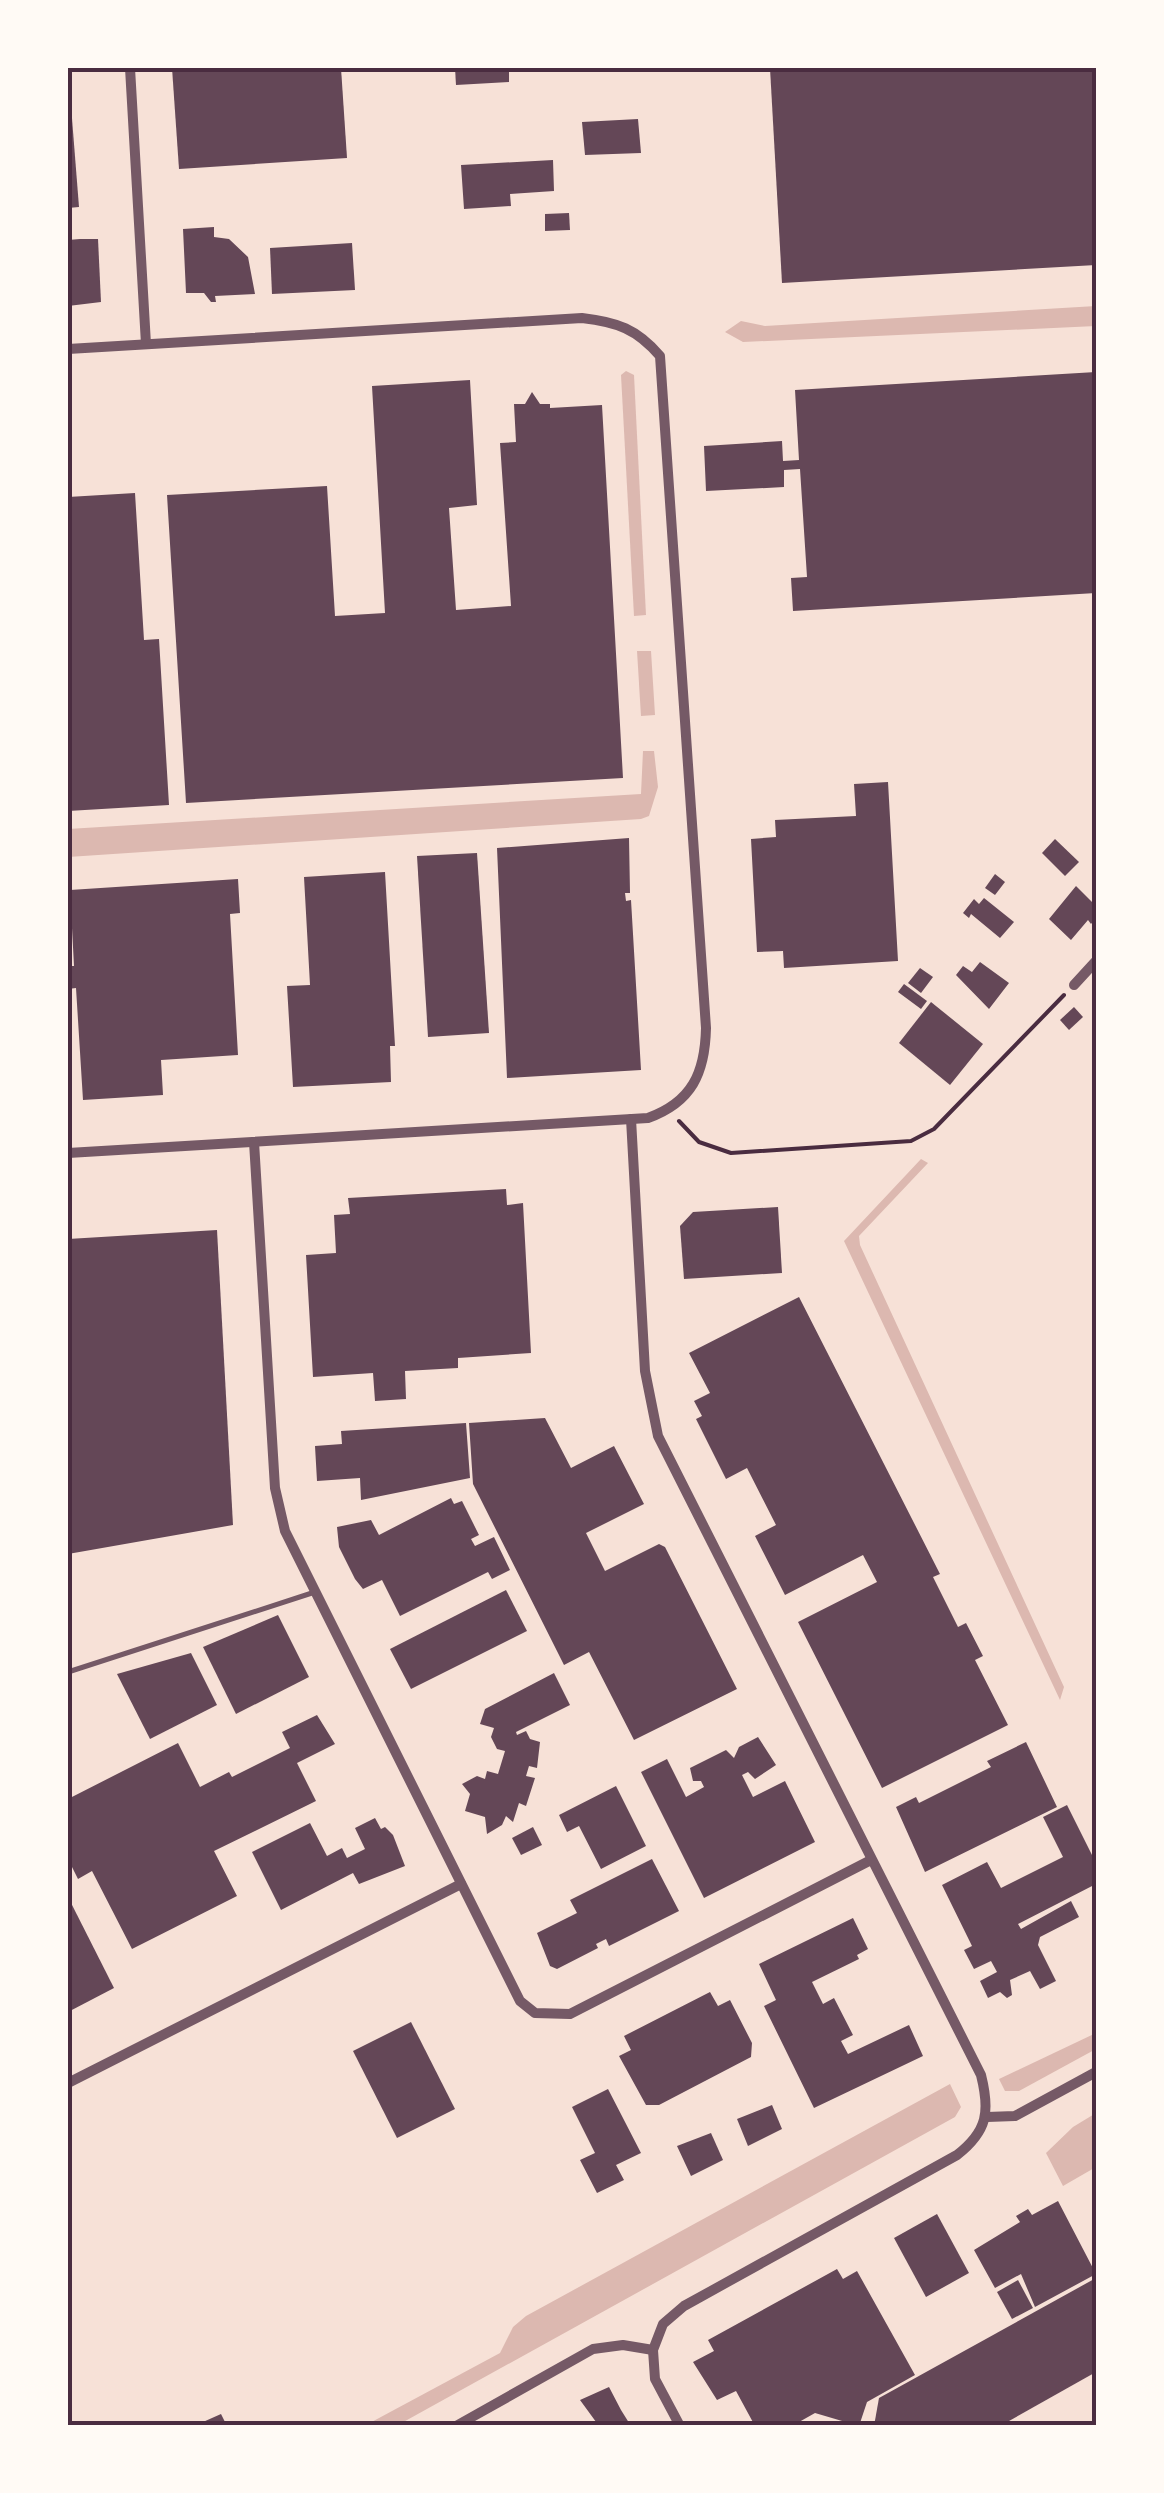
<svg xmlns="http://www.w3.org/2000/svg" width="1164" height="2493" viewBox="0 0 1164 2493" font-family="'Noto Sans',sans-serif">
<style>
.water{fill:#dcb8b0}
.building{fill:#644757}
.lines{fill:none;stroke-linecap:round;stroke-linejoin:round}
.path{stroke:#4a2c40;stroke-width:4}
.service{stroke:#755966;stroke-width:5}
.minor{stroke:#755966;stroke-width:10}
.neatline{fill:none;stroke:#4a2c40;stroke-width:4}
</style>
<rect width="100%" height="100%" fill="#f7e1d7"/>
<g class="water">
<polygon points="1096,306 1096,326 743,342 725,332 741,321 765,326"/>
<polygon points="626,371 634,375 646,615 634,616 621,375"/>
<polygon points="637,651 651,651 655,715 641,716"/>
<polygon points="643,751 654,751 658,787 649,816 641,819 68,857 68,829 641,794"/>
<polygon points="921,1159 928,1163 859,1236 860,1245 1064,1687 1060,1700 844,1241"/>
<polygon points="1096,2033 1096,2049 1019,2091 1005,2091 999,2079"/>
<polygon points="950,2084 961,2107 955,2117 398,2425 366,2425 500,2353 513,2327 526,2316"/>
<polygon points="1096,2113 1096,2167 1063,2186 1046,2153 1073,2127"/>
</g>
<g class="building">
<polygon points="68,68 79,207 68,208"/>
<polygon points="172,68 341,68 347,158 179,169"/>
<polygon points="455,68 509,68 509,82 456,85"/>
<polygon points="770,68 1096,68 1096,265 782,283"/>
<polygon points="638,119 641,153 585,155 582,122"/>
<polygon points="553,160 554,191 510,194 511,206 464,209 461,165"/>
<polygon points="569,213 570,230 545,231 545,214"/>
<polygon points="214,227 214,237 229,239 248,257 255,294 215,296 216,302 211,302 204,293 186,293 183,229"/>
<polygon points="80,239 98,239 101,302 68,306 68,240"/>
<polygon points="352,243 355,290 272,294 270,248"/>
<polygon points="1096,372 1096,593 793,611 791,578 807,577 800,469 784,470 784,487 706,491 704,446 782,441 783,461 799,460 795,390"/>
<polygon points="470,380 477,505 449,508 456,610 511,606 500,443 516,442 514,404 525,404 532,392 540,404 550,404 550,408 602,405 623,778 186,803 167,495 327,486 335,616 385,613 372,386"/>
<polygon points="135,493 144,640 159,639 169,805 68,811 68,497"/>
<polygon points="888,782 898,961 784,968 783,951 757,952 751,839 776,837 775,820 856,816 854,784"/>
<polygon points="629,838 630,893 625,893 626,901 631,900 641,1070 507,1078 497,848"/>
<polygon points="1055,839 1079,862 1065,876 1042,853"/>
<polygon points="477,853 489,1033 428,1037 417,856"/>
<polygon points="385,872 395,1046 390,1046 391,1082 293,1087 287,986 310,985 304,877"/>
<polygon points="995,874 1005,882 995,895 985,888"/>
<polygon points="238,879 240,913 230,914 238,1055 161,1060 163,1095 83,1100 76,988 68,989 68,966 74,966 70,890"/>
<polygon points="1076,886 1096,906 1096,918 1091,924 1088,920 1071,940 1049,919"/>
<polygon points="984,898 1014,922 1000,938 971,914 969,918 963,913 974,899 979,904"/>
<polygon points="980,962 1009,983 989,1009 956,975 963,966 972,972"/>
<polygon points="920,968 933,977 921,993 908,983"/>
<polygon points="904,984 927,1001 921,1009 898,992"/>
<polygon points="931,1002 983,1044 950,1085 899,1043"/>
<polygon points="1074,1007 1083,1017 1069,1030 1060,1020"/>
<polygon points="506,1189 507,1205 523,1203 531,1353 458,1358 458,1368 405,1371 406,1399 375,1401 373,1373 313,1377 306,1255 336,1253 334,1215 350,1214 348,1198"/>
<polygon points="778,1207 782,1273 684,1279 680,1226 693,1212"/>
<polygon points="217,1230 233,1525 68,1554 68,1239"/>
<polygon points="799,1297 940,1574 933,1577 958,1627 966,1623 983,1656 975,1660 1008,1725 882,1788 798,1622 877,1582 863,1555 785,1595 755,1536 776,1525 747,1468 726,1479 696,1419 702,1416 694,1401 710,1393 689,1353"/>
<polygon points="545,1418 571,1468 614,1446 644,1504 586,1533 605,1571 659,1544 665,1547 737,1689 634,1740 589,1652 564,1665 473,1484 469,1423"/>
<polygon points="466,1423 470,1478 361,1500 360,1478 317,1481 315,1446 342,1444 341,1431"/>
<polygon points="451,1498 454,1504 462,1501 479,1535 471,1539 475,1546 494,1537 510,1570 492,1579 488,1572 400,1616 382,1580 363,1589 355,1579 339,1547 337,1527 371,1520 379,1535"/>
<polygon points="506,1590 527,1631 411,1689 390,1649"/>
<polygon points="278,1615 309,1677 236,1714 203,1647"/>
<polygon points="191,1653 217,1705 150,1739 117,1674"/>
<polygon points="554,1673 570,1705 516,1732 517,1735 526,1731 530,1739 540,1742 537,1768 529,1766 526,1776 535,1778 526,1806 519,1803 513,1822 506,1816 502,1825 487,1834 485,1817 465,1811 470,1794 462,1784 477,1776 485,1779 487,1771 498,1774 505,1751 497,1749 491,1737 494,1728 480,1724 485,1709"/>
<polygon points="317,1715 335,1744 297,1763 316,1801 214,1851 237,1896 132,1949 92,1871 78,1879 68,1859 68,1799 178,1743 200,1787 229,1772 232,1777 290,1748 282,1732"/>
<polygon points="758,1737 776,1765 755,1779 748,1772 742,1775 753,1797 785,1781 815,1842 704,1898 641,1772 667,1759 686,1797 704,1787 701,1781 693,1781 690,1768 726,1750 734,1758 739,1747"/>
<polygon points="1026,1742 1057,1807 925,1872 896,1807 916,1797 919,1803 991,1767 987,1761"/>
<polygon points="616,1786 646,1846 601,1869 579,1826 567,1832 559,1815"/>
<polygon points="1067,1805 1096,1863 1096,1884 1018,1924 1021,1929 1071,1901 1079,1917 1040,1937 1038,1945 1056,1981 1040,1989 1030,1971 1010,1980 1012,1995 1007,1998 1000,1992 988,1998 980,1981 997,1972 991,1961 974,1969 964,1950 972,1946 942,1885 987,1862 1001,1888 1063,1857 1043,1817"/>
<polygon points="375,1818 381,1829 385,1827 393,1835 405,1866 359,1884 353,1873 281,1910 252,1852 310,1823 327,1856 342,1848 347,1858 365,1849 355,1828"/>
<polygon points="533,1827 542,1845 521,1855 512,1838"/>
<polygon points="652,1859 679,1911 609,1946 606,1939 596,1944 598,1948 557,1969 550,1966 537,1933 577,1913 570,1900"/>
<polygon points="68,1897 114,1988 68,2012"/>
<polygon points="853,1918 868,1949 857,1955 859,1959 812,1982 823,2004 834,1998 853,2035 841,2041 848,2054 909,2025 923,2056 814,2108 764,2006 776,2000 759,1964"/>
<polygon points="710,1992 718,2006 730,2000 752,2043 751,2057 659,2105 646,2105 619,2056 631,2050 624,2036"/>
<polygon points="411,2022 455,2109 397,2138 353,2051"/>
<polygon points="608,2089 641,2153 616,2165 624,2180 597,2193 580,2160 595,2153 572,2107"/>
<polygon points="772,2105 782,2129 748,2146 737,2119"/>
<polygon points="711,2133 723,2160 691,2176 677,2146"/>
<polygon points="1058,2201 1096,2274 1035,2307 1021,2274 995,2288 974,2250 1020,2222 1016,2216 1028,2209 1032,2215"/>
<polygon points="937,2214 969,2273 926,2297 894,2238"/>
<polygon points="837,2269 843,2279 857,2271 915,2375 867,2402 859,2426 815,2413 792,2426 755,2426 736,2391 717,2400 693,2362 714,2351 708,2340"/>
<polygon points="1096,2278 1096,2372 1000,2426 874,2426 879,2398"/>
<polygon points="1018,2280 1033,2308 1012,2319 997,2292"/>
<polygon points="609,2387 621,2410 631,2426 599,2426 580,2400"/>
<polygon points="221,2414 227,2426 205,2426 203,2422"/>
</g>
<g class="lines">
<polyline class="path" points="679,1121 699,1142 731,1153 911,1141 934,1129 1064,995"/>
<polyline class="service" points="68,1672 315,1592"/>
<g class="minor">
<polyline points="130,68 146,344"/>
<path d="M68,349l514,-31c35,4 55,11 78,38l46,672c-1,45 -14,74 -58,90l-580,35"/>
<polyline points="1074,985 1096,961"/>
<polyline points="254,1142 275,1488 285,1531 520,2001 535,2013 570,2014 871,1860"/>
<polyline points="68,2083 461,1884"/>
<polyline points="987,2117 1015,2116 1096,2072"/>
<polyline points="653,2350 655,2379 680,2426"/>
<path d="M456,2426l137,-77 30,-4 30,5 10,-26 21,-18 273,-151c31,-24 33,-44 24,-80l-323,-639 -13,-65 -14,-252"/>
</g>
</g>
<rect width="1164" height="2493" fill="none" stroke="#fffaf5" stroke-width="140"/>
<rect x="70" y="70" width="1024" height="2353" class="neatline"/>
</svg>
